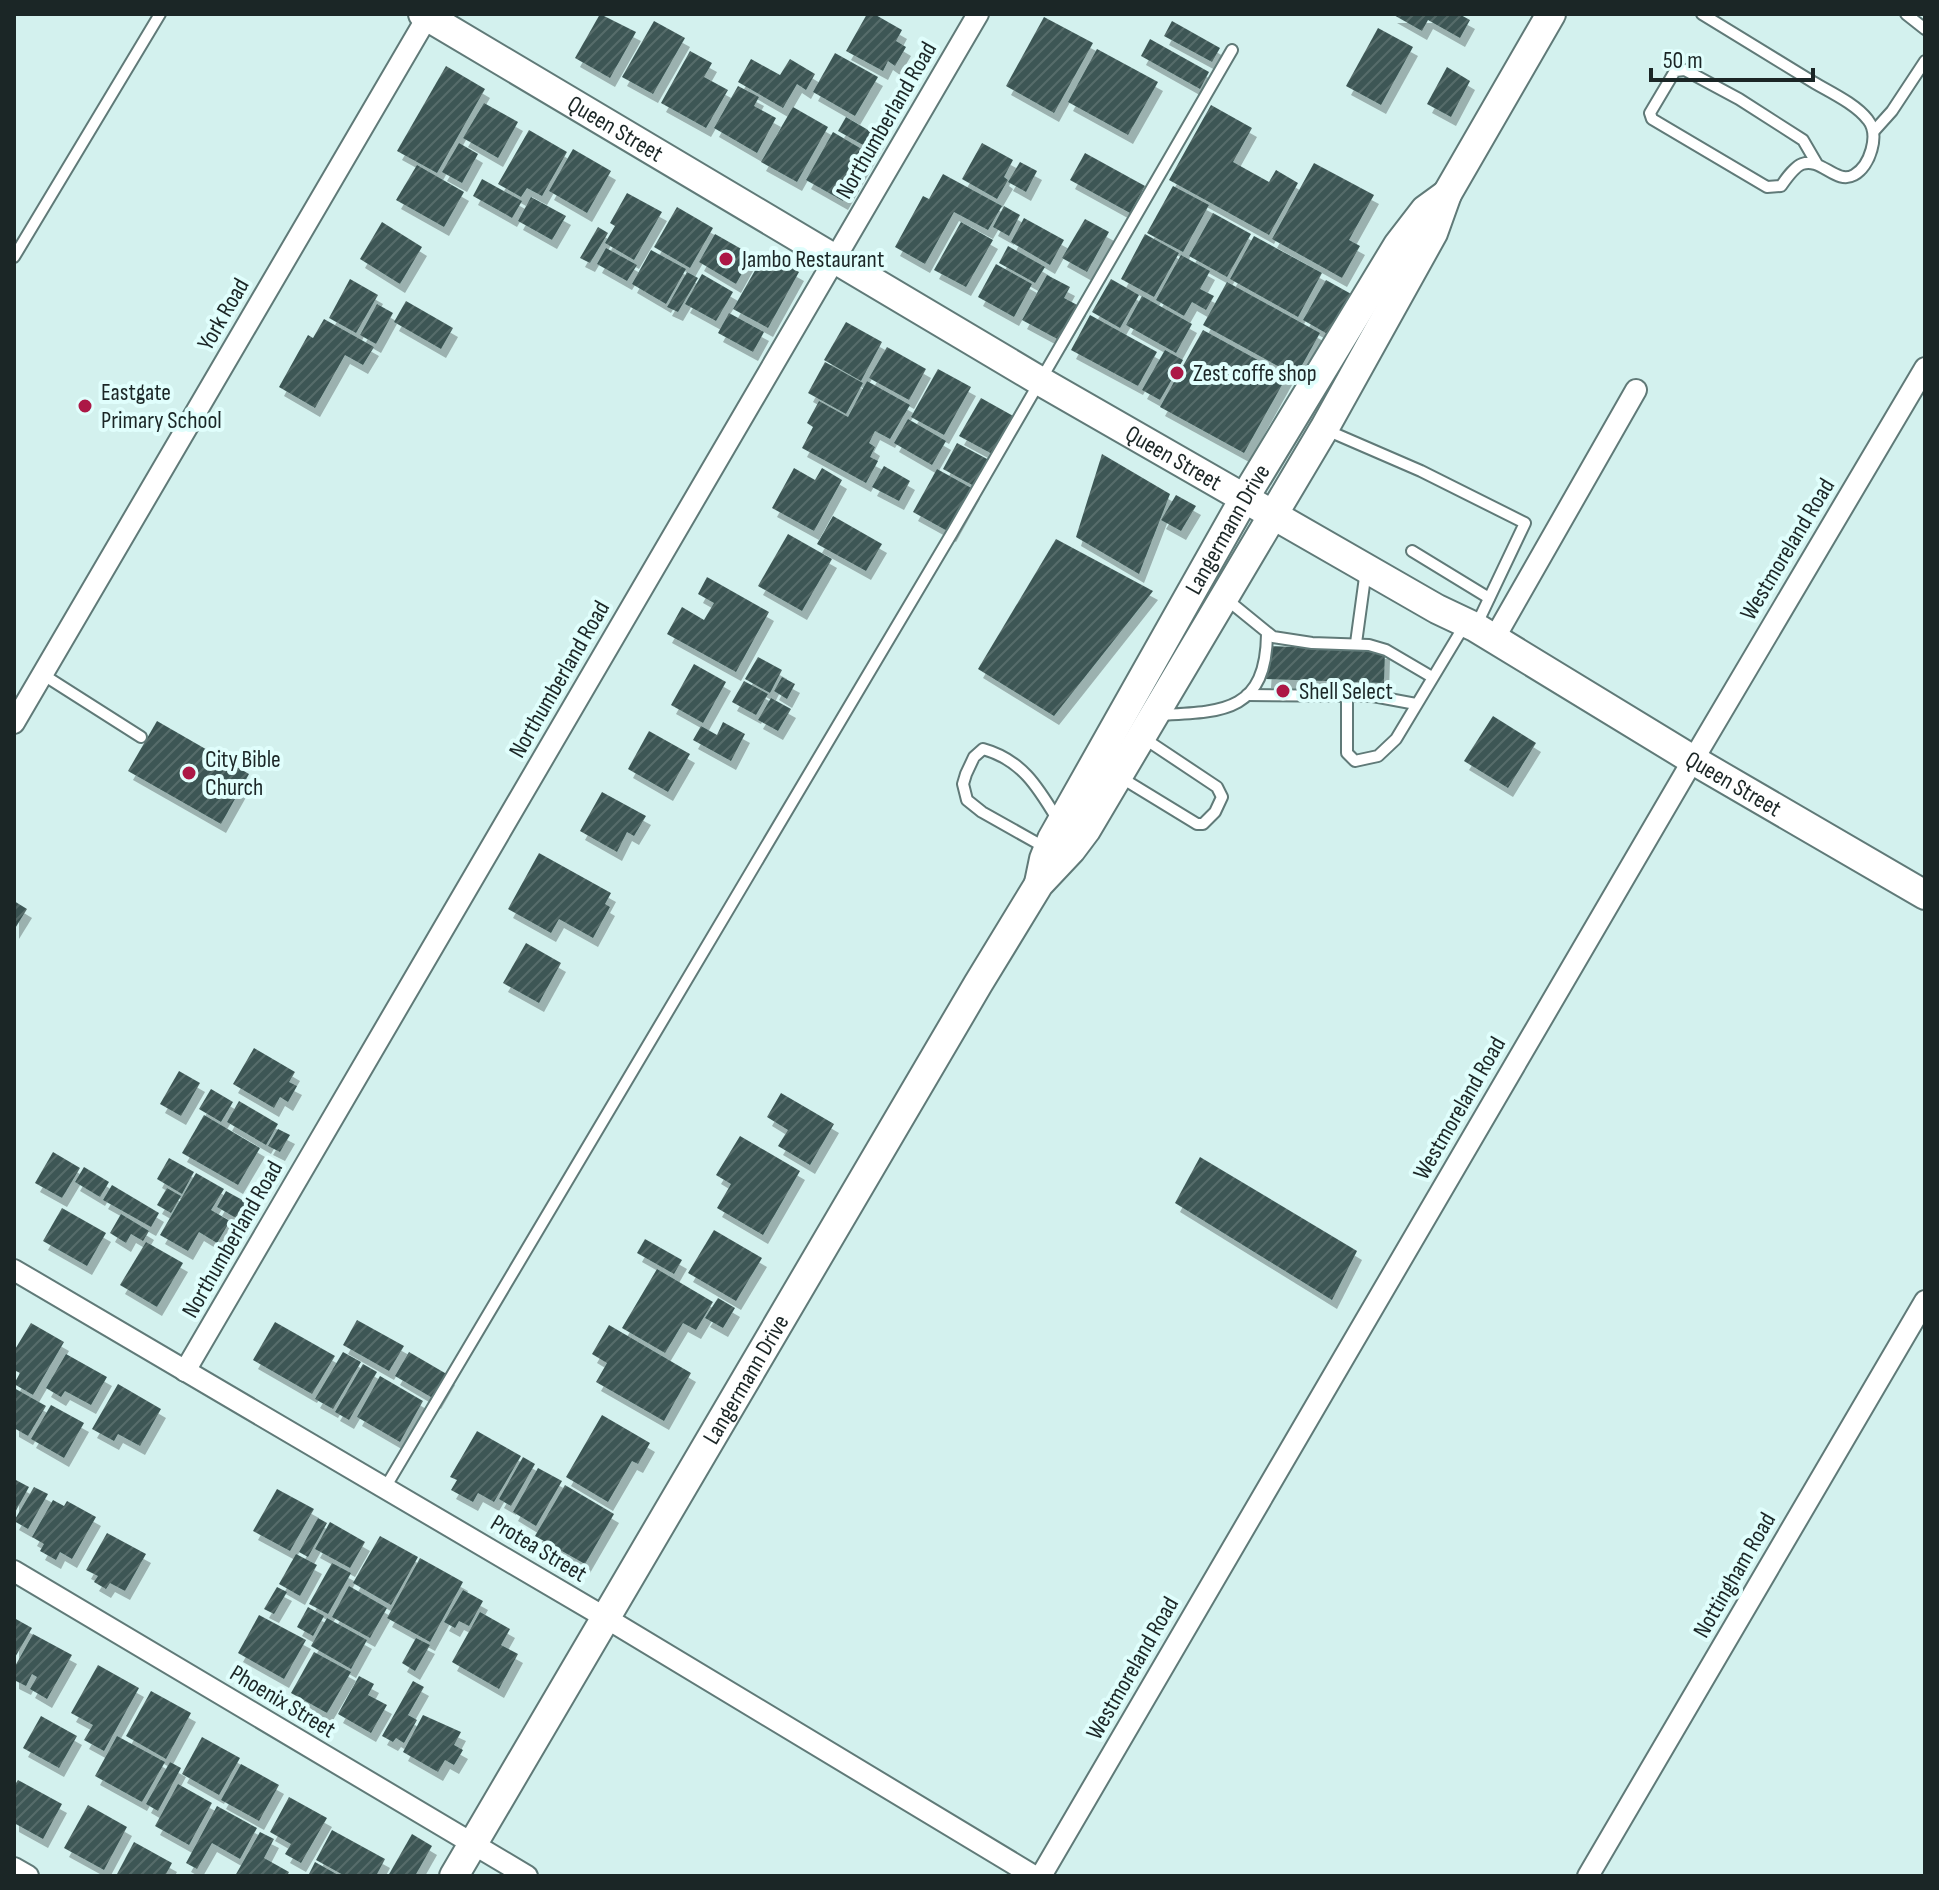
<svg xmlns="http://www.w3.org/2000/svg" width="1939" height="1890" viewBox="0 0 1939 1890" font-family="'Sofia Sans Condensed',sans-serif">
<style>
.building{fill:url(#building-hatch);filter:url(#shadow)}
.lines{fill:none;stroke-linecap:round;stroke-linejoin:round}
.lane-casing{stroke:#607a78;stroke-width:14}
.street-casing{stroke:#607a78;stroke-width:24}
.secondary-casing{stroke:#607a78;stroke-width:32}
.lane{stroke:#fff;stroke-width:10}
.street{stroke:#fff;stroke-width:20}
.secondary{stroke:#fff;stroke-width:28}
.poi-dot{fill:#ac1846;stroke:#e0fefc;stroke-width:3}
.labels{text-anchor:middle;stroke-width:8;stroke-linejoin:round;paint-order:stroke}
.street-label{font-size:24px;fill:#1b2626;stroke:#e0fefc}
.poi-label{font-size:24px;fill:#1b2626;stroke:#e0fefc;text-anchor:start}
</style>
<defs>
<pattern id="building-hatch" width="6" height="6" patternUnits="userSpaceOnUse" patternTransform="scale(2)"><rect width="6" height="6" fill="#3d5755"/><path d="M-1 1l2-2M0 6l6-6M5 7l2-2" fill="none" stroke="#566c6a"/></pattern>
<filter id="shadow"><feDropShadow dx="5" dy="9" stdDeviation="0" flood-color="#0004"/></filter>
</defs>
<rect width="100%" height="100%" fill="#d3f1ee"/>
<g class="building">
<polygon points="600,14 636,32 610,78 575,58"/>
<polygon points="867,14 874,14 902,30 896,41 906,47 895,66 888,61 883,71 846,51"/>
<polygon points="1392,14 1459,14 1470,20 1460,38 1428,20 1422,31"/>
<polygon points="1044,17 1093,43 1054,113 1006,86"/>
<polygon points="654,21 685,38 653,94 622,77"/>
<polygon points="1172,21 1220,48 1212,62 1164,36"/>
<polygon points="1378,28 1413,47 1381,105 1346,86"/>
<polygon points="1150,39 1209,72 1200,89 1141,56"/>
<polygon points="1097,49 1158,82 1128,135 1068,102"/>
<polygon points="690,51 712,63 704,77 728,90 706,128 661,103"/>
<polygon points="835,53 878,77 855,116 813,92"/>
<polygon points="751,59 780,75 790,59 815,74 806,90 797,84 783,108 738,82"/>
<polygon points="446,66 485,89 437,173 397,151"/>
<polygon points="1447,67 1470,81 1451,117 1427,104"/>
<polygon points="738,86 759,97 754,106 776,118 757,153 714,128"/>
<polygon points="484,103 518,122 498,158 463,138"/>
<polygon points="1211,105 1252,128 1233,162 1269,182 1276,170 1298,183 1269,235 1169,180"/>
<polygon points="793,107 828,127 797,182 761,162"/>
<polygon points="846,117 880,137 872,150 838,131"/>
<polygon points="529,130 567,152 542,196 527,188 521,197 498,184"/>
<polygon points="833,132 870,154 843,201 806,180"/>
<polygon points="459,143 478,154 462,183 442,172"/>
<polygon points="982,143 1013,160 1004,177 1008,180 997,199 962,179"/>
<polygon points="573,149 611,171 587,213 549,191"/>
<polygon points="1085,153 1145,186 1130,213 1070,180"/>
<polygon points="1020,162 1037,171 1026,192 1008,182"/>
<polygon points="1314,163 1374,195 1349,240 1360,246 1342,278 1272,239"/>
<polygon points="417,165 464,192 444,227 396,200"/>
<polygon points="943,174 1002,206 988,230 954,212 925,264 895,247 923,196 929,199"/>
<polygon points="482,179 522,201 512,218 473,196"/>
<polygon points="1173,186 1209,205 1183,252 1147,233"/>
<polygon points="627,193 662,212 634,260 605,243 615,226 610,223"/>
<polygon points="531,197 566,216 552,240 518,221"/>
<polygon points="1004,206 1020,215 1009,236 993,227"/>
<polygon points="677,207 713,228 690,268 654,247"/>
<polygon points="1213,213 1251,234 1227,277 1189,256"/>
<polygon points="1024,218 1064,240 1050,265 1011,242"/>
<polygon points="1085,219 1109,232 1087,272 1062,258"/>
<polygon points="382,222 422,247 400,284 360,259"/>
<polygon points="961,222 993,240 966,287 934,270"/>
<polygon points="598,227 608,233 590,263 580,258"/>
<polygon points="715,234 752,255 736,284 699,262"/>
<polygon points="1145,234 1179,253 1154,297 1121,279"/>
<polygon points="1254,236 1322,273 1298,317 1230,279"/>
<polygon points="1008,246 1045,267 1035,283 999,263"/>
<polygon points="606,248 637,265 627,281 597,264"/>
<polygon points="651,250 686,269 666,304 632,284"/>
<polygon points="765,253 799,272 768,328 733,309"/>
<polygon points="1181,255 1210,271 1200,289 1214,296 1206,310 1192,302 1184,316 1156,300"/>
<polygon points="996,264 1032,284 1014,317 978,297"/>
<polygon points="687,272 698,278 678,312 667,307"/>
<polygon points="702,274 733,292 716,321 685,304"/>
<polygon points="1047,275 1070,287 1064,298 1081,307 1061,341 1022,320"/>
<polygon points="350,279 378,295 356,333 329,318"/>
<polygon points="1111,279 1139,295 1120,328 1092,312"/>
<polygon points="1326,280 1353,295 1331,336 1303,320"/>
<polygon points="1227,282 1320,333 1296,376 1203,325"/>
<polygon points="1142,296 1192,324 1176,353 1126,325"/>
<polygon points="406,301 453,328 441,349 394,322"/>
<polygon points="377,304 393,313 376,344 360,335"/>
<polygon points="729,313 764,332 753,352 718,333"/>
<polygon points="1090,315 1157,352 1138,386 1071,350"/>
<polygon points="324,319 374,347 363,365 345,355 315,408 279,387 308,335 313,338"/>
<polygon points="846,322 882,342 861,381 824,360"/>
<polygon points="1203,330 1287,376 1244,453 1160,407"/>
<polygon points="887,347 926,369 909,400 869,378"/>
<polygon points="1165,350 1183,360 1160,400 1142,390"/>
<polygon points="825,362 863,383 846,414 808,393"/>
<polygon points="938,369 971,387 944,435 911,417"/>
<polygon points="867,381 910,405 890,439 875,431 869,443 875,447 870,457 878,461 866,483 802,448 813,427 807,423 819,401 848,417"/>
<polygon points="981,398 1015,417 994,455 959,436"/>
<polygon points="908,419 946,441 932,465 894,443"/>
<polygon points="957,443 989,460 974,486 943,469"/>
<polygon points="1102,454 1170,494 1139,574 1076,537"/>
<polygon points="884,466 910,481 899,501 872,487"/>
<polygon points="794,468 815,480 822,468 842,480 814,531 772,508"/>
<polygon points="937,469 975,490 951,533 913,512"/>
<polygon points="1176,495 1196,506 1181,531 1161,520"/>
<polygon points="833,516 882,544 866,571 817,544"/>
<polygon points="788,534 832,559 802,611 758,586"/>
<polygon points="1056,539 1153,591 1054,716 978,669"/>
<polygon points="707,577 769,612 736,672 667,634 682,607 704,620 714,603 698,594"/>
<polygon points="1268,646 1385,650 1384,683 1266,679"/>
<polygon points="758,657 782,670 770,693 745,679"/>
<polygon points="694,664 726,682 703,723 671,705"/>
<polygon points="782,677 795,684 787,699 774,691"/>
<polygon points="744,681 768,694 756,715 732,702"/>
<polygon points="771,698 791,709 778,731 758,720"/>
<polygon points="1493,716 1536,743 1508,788 1464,761"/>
<polygon points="157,721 249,774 221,824 128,771"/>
<polygon points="723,722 745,734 731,761 693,740 701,726 717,735"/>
<polygon points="649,731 690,754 668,792 628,769"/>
<polygon points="602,792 646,816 634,836 627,832 617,852 580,831"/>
<polygon points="539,853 611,893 605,904 610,907 593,938 559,919 551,933 508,909"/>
<polygon points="14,901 27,909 14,930"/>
<polygon points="526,943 561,963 539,1003 503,983"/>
<polygon points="254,1048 295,1072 289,1082 297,1086 288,1102 280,1097 274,1108 233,1084"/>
<polygon points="179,1071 200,1083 181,1116 160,1104"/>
<polygon points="211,1089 233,1102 221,1122 199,1109"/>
<polygon points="781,1093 834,1124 810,1165 778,1146 788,1130 767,1117"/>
<polygon points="239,1101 278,1124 266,1145 227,1122"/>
<polygon points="204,1115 260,1148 238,1185 182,1153"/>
<polygon points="278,1129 290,1135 280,1152 268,1146"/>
<polygon points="740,1136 800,1171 763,1235 717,1208 731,1184 716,1175"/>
<polygon points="53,1152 80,1168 62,1198 35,1183"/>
<polygon points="1200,1157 1357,1251 1332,1300 1175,1203"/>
<polygon points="169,1158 194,1172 182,1194 157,1179"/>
<polygon points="84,1167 109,1182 100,1197 75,1182"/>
<polygon points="196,1173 224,1189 211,1210 230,1221 217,1243 199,1232 188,1251 160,1235"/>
<polygon points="112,1185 159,1213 151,1227 103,1200"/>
<polygon points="167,1188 181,1196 171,1213 157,1205"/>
<polygon points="226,1191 246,1202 236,1218 217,1207"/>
<polygon points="62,1208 106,1233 87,1266 43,1241"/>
<polygon points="121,1214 149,1231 143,1241 131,1234 126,1243 110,1233"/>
<polygon points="714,1230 762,1258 736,1301 688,1273"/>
<polygon points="645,1239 682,1260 674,1274 637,1253"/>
<polygon points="146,1242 183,1263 157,1307 120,1285"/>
<polygon points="657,1269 713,1302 696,1330 683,1323 665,1353 622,1328"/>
<polygon points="718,1298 735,1308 723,1328 705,1318"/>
<polygon points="357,1320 404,1346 389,1371 343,1345"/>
<polygon points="275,1322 335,1356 312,1394 253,1360"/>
<polygon points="31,1323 64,1342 33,1395 14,1384 20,1373 14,1370 14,1351"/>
<polygon points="609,1325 691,1373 664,1421 596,1382 607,1363 592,1354"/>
<polygon points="343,1352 361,1362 333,1409 315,1399"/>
<polygon points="409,1352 450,1376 436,1400 395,1376"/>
<polygon points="66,1354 107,1377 91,1405 65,1391 61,1397 46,1388"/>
<polygon points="363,1364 377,1372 349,1420 335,1412"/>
<polygon points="380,1376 423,1401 400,1442 357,1417"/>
<polygon points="118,1384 161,1409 140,1446 118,1434 114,1441 92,1429"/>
<polygon points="14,1388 46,1406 28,1436 14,1428"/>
<polygon points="51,1405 84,1423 64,1458 31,1439"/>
<polygon points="602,1415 650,1443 638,1464 632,1461 608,1502 566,1477"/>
<polygon points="477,1431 521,1456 494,1502 478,1493 473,1502 451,1490 457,1480 450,1477"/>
<polygon points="523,1457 535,1464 511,1506 499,1499"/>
<polygon points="538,1468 562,1481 536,1526 513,1512"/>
<polygon points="14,1479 29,1487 14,1514"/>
<polygon points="565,1485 614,1514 585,1564 535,1536"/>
<polygon points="34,1487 48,1494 28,1529 14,1521"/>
<polygon points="277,1489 314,1509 290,1551 253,1531"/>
<polygon points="53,1500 64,1506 67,1501 96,1517 72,1559 60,1552 56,1560 40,1551 44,1544 32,1537"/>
<polygon points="318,1518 327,1523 308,1557 299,1552"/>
<polygon points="330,1522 365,1542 350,1568 315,1549"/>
<polygon points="107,1533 146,1554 125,1591 110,1583 106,1589 94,1582 98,1576 86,1570"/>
<polygon points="380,1536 418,1557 391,1605 353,1583"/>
<polygon points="296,1554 317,1565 300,1596 279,1584"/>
<polygon points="420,1558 463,1582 430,1642 387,1618"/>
<polygon points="332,1563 351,1573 328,1614 309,1604"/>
<polygon points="349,1586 387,1608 370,1638 332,1617"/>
<polygon points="277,1587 287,1592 274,1614 264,1609"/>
<polygon points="463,1590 483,1601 469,1626 459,1621 455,1628 444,1622"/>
<polygon points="308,1607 324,1616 313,1636 297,1627"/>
<polygon points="480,1612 510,1629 501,1645 518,1654 499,1689 452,1662"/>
<polygon points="259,1615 306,1640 284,1679 238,1653"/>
<polygon points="14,1618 32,1628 14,1659"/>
<polygon points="327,1618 367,1640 351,1669 311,1646"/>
<polygon points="33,1634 72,1655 47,1699 30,1689 37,1677 32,1674 26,1686 14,1680 14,1668"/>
<polygon points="416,1638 430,1645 415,1671 402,1663"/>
<polygon points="314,1652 351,1672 327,1713 291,1693"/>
<polygon points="98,1665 139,1688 104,1751 84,1740 93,1725 71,1713"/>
<polygon points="359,1676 374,1684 368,1695 387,1705 371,1733 338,1714"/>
<polygon points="413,1681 424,1687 408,1715 417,1720 404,1743 396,1738 393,1742 382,1736"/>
<polygon points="151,1691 191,1713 166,1759 126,1736"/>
<polygon points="423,1715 461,1732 454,1745 463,1750 454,1765 445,1760 438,1772 403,1752"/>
<polygon points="41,1716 77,1736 59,1768 23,1748"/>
<polygon points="117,1736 165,1762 142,1802 95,1776"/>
<polygon points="202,1737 240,1758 219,1795 182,1774"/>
<polygon points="170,1762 181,1768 158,1811 146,1804"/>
<polygon points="241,1764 279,1785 259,1821 221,1800"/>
<polygon points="18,1780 62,1804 43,1839 14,1823 14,1786"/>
<polygon points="178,1784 212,1803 189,1845 155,1826"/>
<polygon points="289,1797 327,1818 301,1863 285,1854 291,1844 270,1832"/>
<polygon points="88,1805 127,1827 104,1870 64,1848"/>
<polygon points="217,1806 257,1828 240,1859 212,1843 197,1869 186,1863"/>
<polygon points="332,1830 385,1859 376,1876 345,1876 316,1860"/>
<polygon points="260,1832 274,1839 264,1858 289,1872 287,1876 235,1876"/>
<polygon points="412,1834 432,1846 415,1876 388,1876"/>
<polygon points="134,1842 172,1863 165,1876 116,1876"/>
<polygon points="315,1862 340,1876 308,1876"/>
</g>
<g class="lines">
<g class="lane-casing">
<g id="lane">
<path d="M1702,14c37,23 74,45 111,68 17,10 43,22 55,38 12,15 2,46 -14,55 -18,10 -33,-18 -52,-11 -8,3 -16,15 -21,22l-14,1 -115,-68 -2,-6 25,-42 10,-1 54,29 64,41 14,24"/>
<polyline points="1906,14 1925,29"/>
<polyline points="1874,131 1892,111 1925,61"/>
<polyline points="14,257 160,14"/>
<polyline points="1324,429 1421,471 1525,523 1476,626"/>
<polyline points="1412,551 1489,598"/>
<polyline points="1225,598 1273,637 1312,643 1369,645 1386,650 1432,677"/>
<polyline points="1356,643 1366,570"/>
<polyline points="42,674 141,737"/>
<polyline points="1247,695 1373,696 1416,704"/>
<polyline points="1347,696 1347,753 1355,761 1378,756 1396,739 1464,626"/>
<path d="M1160,715c63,-3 106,-3 107,-81"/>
<polyline points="1120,777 1197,824 1203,824 1215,812 1222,797 1217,787 1142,737"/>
<path d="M1046,848l-64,-36 -15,-12 -4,-16 3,-10 8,-17 9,-8c40,11 56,40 76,73"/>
<polyline points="385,1488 952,533 1232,50"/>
</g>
</g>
<g class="street-casing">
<g id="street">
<polyline points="1494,639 1636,390"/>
<polyline points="14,723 429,14"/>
<polyline points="14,1270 606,1618 1034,1876"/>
<polyline points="185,1371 978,14"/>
<polyline points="14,1571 527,1876"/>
<polyline points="14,1868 28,1876"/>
<polyline points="1041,1876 1693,760 1925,368"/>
<polyline points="1588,1876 1925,1301"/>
</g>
</g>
<g class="secondary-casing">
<g id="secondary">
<path id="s1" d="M423,14l617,367 397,228 38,18 218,133 232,135"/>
<path id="s2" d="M1039,883l5,-24 8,-20 193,-342 153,-252 27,-35 22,-16"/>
<path id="s3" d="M454,1876l524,-892 61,-100 32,-34 15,-20 238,-401 109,-196 14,-39 104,-180"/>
</g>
</g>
<use href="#lane" class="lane"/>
<use href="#street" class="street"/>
<use href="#secondary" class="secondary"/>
</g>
<g class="poi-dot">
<circle cx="726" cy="259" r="8"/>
<circle cx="1177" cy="373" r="8"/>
<circle cx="85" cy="406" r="8"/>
<circle cx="1283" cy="691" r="8"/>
<circle cx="189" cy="773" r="8"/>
</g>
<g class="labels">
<g class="street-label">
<text transform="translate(886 120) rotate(-60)" y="8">Northumberland Road</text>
<text dy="8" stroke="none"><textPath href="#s1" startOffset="224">Queen Street</textPath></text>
<text transform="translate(223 314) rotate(-60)" y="8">York Road</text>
<text dy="8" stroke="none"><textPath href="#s1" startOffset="872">Queen Street</textPath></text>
<text dy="8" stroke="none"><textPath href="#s2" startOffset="402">Langermann Drive</textPath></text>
<text transform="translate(1787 549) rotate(-59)" y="8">Westmoreland Road</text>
<text transform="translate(559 679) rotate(-60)" y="8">Northumberland Road</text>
<text dy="8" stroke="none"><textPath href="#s1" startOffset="1520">Queen Street</textPath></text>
<text transform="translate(1459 1108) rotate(-60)" y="8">Westmoreland Road</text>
<text transform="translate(232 1239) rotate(-60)" y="8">Northumberland Road</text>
<text dy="8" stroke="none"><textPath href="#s3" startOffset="576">Langermann Drive</textPath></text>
<text transform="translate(539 1548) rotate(31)" y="8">Protea Street</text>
<text transform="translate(1734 1575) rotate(-60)" y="8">Nottingham Road</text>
<text transform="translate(1132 1668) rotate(-60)" y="8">Westmoreland Road</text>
<text transform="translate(283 1701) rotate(31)" y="8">Phoenix Street</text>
</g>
<g class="poi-label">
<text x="742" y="267">Jambo Restaurant</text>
<text x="1193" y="381">Zest coffe shop</text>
<text x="101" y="400">Eastgate<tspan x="101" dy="28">Primary School</tspan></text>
<text x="1299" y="699">Shell Select</text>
<text x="205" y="767">City Bible<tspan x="205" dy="28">Church</tspan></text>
</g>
</g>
<rect width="1939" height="1890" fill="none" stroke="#1b2626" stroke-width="32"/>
<path d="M1651 68v12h162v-12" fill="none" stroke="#1b2626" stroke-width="4"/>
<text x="1663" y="68" font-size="24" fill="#1b2626" stroke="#e0fefc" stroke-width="6" paint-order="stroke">50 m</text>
</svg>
